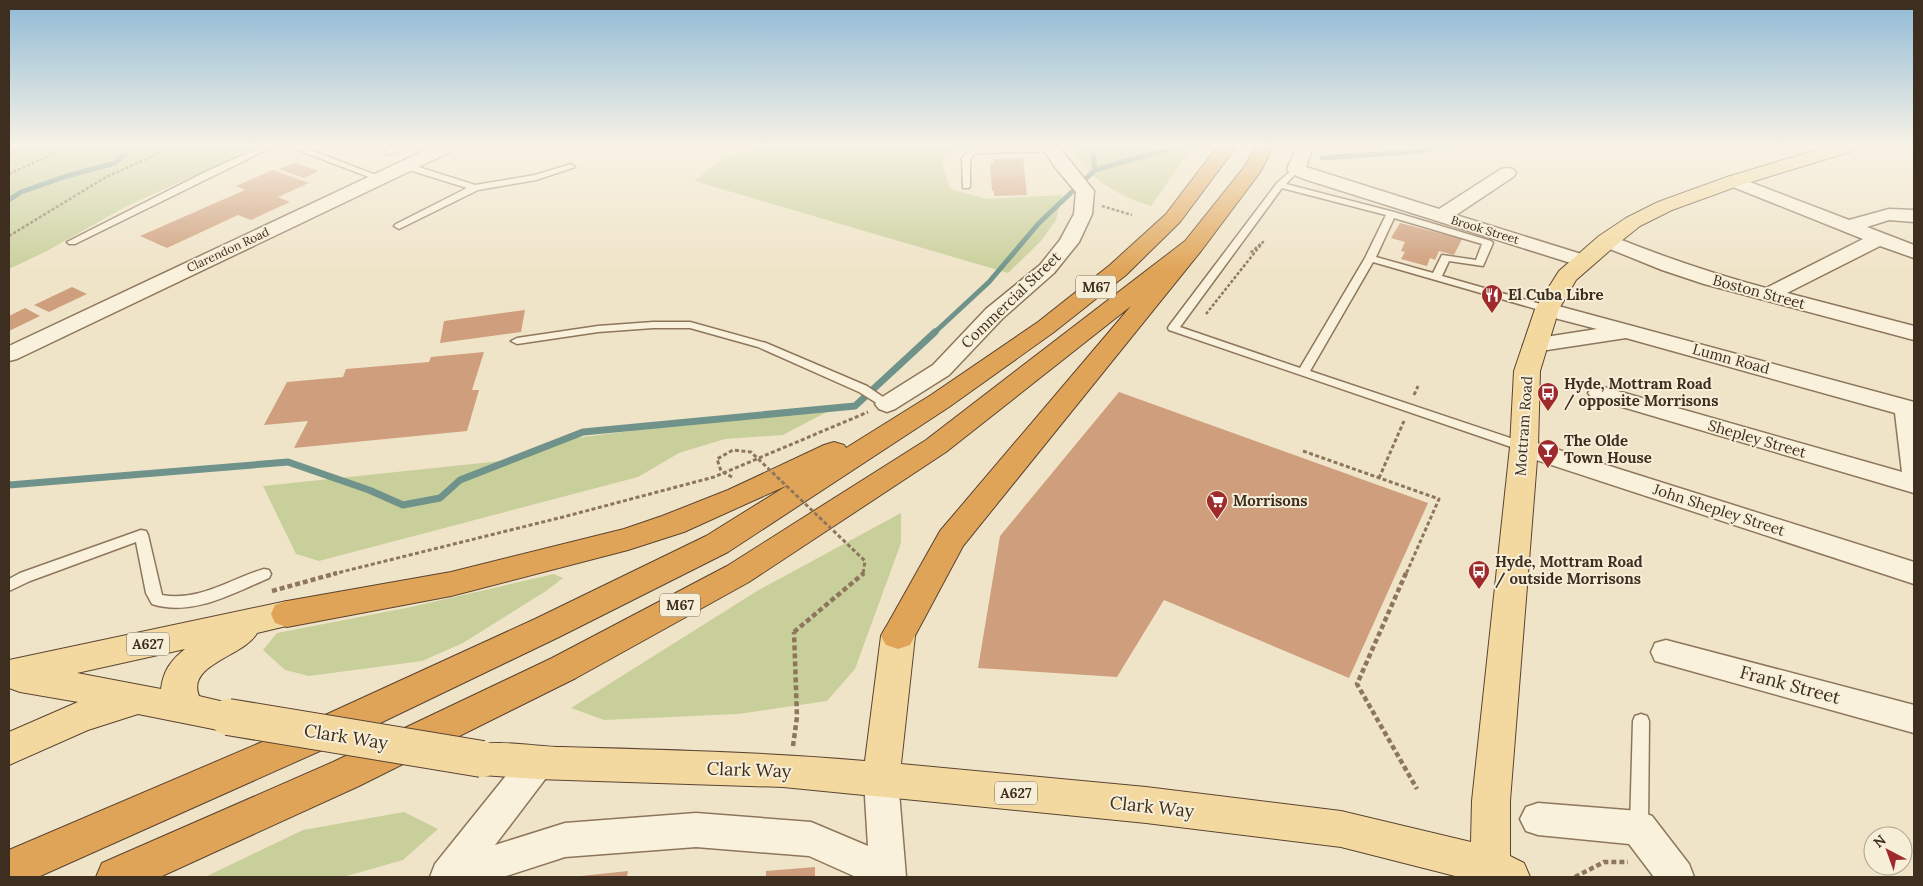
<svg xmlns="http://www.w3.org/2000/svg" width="1923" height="886" viewBox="0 0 1923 886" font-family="Lora,serif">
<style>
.green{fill:#c9cf9b}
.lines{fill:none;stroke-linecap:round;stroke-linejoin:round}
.stream-far1{stroke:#6f938a;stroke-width:5}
.stream{stroke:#6f938a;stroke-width:7}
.building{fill:#cf9f7d}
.service-casing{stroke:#8d765c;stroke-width:3}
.minor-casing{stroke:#8d765c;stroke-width:3}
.primary-casing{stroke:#5b4430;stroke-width:2}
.motorway-casing{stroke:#5b4430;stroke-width:2}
.path-far2{stroke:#8d765c;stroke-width:2.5;stroke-dasharray:3 2;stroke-linecap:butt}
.path-far1{stroke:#8d765c;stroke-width:3;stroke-dasharray:4 2.5;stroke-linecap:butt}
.path{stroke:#8d765c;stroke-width:4.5;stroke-dasharray:5 3;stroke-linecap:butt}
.service{fill:#faf1dc;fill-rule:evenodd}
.minor{fill:#faf1dc;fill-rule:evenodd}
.primary{fill:#f3d9a0;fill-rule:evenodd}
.motorway{fill:#e0a458;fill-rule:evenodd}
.primary-bridge-casing{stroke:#5b4430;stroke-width:38;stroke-linecap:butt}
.path-bridge-far1{stroke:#8d765c;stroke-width:3;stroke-dasharray:4 2.5;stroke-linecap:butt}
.path-bridge{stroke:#8d765c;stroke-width:4.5;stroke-dasharray:5 3;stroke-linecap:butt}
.primary-bridge{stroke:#f3d9a0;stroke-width:36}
.labels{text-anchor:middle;stroke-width:4;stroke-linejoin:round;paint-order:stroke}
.far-street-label{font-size:12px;fill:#3d2e20;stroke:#f7eed8}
.shield{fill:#f7eed8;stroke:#756857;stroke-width:1}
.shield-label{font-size:14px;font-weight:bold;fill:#3d2e20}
.street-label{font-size:15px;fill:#3d2e20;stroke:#f7eed8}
.poi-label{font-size:15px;font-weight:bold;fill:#3d2e20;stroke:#f7eed8;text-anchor:start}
.near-street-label{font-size:18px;fill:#3d2e20;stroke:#f7eed8}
</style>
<rect width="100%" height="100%" fill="#f0e4c8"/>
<g class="green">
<polygon points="9,147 257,147 127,206 45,252 9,269"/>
<polygon points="761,147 964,147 942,160 950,189 987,199 1062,195 1056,220 1041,241 1008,273 694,181 722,159"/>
<path d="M1072,147h120l-41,59c-36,-12 -61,-25 -79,-59z"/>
<polygon points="842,404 783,435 725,439 679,453 638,477 319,561 296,554 263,486 511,460 575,438"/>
<polygon points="901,513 901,543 855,669 827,701 738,714 604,720 571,708 757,591"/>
<polygon points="554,574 563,578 546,591 463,643 422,661 309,676 285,670 263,650 277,633 411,607"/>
<polygon points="404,812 438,829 403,860 343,877 205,877 303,830"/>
</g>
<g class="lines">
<g class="stream-far1">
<polyline points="1322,158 1421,151 1439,147"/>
<polyline points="1095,170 1175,147"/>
<polyline points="9,200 21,192 67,176 115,163 133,147"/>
<polyline points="934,333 989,282 1039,223 1095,170 1092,147"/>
</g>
<polyline class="stream" points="9,485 288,462 369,490 403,505 440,498 460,480 583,432 855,406 935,332"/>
</g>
<g class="building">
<polygon points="1023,158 1027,195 994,196 994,191 992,191 990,163 994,163 993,159"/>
<polygon points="294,163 319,171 304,178 279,169"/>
<polygon points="273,170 309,183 278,197 290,202 251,220 238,215 167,248 140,236 245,190 236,186"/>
<polygon points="1400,223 1462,239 1454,255 1439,251 1435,260 1430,258 1427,266 1401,259 1405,252 1401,251 1405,242 1391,238"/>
<polygon points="72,287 87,294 49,312 34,305"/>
<polygon points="25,308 40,316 9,331 9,316"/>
<polygon points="525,310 521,332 440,343 444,321"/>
<polygon points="484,352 472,390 479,390 467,431 294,448 308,421 264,425 287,382 343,377 346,369 429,362 431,357"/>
<polygon points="1119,392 1428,503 1349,678 1164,600 1117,677 978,668 1000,536"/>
<polygon points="815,867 815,877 766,877 766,871"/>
<polygon points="628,871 627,877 581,877 581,876"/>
</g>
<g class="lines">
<g class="service-casing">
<g id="service">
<polygon points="261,147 272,147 75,244 69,244 67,242 207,171"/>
<polygon points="290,147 302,147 384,178 383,180 377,180"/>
<polygon points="393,147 404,147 392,154 386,154 386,150"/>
<polygon points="979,147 1055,147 1055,148 1051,151 976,153 970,159 970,186 969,188 963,188 962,158 970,149"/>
<polygon points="406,163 475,185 535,175 571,164 575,167 536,180 478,190 399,229 394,226 396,224 467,188 403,168 403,164"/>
<path d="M1296,166l4,3 -14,15 108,28 97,29 2,2 -10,23 -34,-5 -7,15 109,31 1,2 -5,3 -4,-1 -170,-49 -63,109 218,73 2,3 -2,3h-8l-351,-120 -1,-2 1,-2 108,-143zM1282,188l104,27 -21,43 -65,110 -120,-41zM1394,218l88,26 -6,16 -34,-5 -9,18 -57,-16z"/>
<polygon points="653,322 690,322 766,343 867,386 893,404 887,408 883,407 859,392 758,347 690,328 653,328 598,332 517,344 511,341 517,338 598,326"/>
<path d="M141,530l5,1 2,4 14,60c37,7 68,-16 102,-26l5,1 2,4 -2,4c-36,15 -77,39 -117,26l-6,-11 -10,-51 -106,39 -21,10v-12l11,-6z"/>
<polygon points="1641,714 1647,716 1649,721 1648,828 1645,834 1639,836 1633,834 1630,828 1633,721 1635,716"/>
</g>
</g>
<g class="minor-casing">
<g id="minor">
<polygon points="432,147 454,147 452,151 17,359 9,361 9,346"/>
<polygon points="1042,147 1059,147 1094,191 1092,214 1079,242 1054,273 1002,319 949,375 895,409 887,412 879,409 875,404 879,399 933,365 986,309 1040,265 1060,240 1074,214 1076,192 1054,166"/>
<polygon points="1297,147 1313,147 1306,167 1439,209 1501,169 1507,168 1513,169 1516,173 1513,177 1456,215 1591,257 1594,261 1591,265 1584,267 1577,265 1304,179 1290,173 1287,169"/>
<path d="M1734,176l115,44 40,-11 25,1v12l-25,-2 -22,7 47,18v13l-34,-12 -93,47 127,33v14l-210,-56 -42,-14 -62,-25 -3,-4 3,-4 7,-2 7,2c50,20 99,37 152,51l97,-49 -135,-54 -3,-4 3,-4z"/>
<polygon points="1547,303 1914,402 1914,493 1592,398 1588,393 1592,388 1600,386 1902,472 1895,413 1626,338 1534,352 1526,350 1523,345 1526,340 1597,329 1539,314 1536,309 1539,304"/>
<polygon points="1524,439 1914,562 1914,584 1515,453 1511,447 1515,441"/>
<polygon points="1666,640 1914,705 1914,733 1655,661 1651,652 1655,643"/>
<polygon points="537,748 549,752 554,763 549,774 495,845 565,823 696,813 811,822 868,846 864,780 869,769 881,765 893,769 898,780 906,877 856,877 809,856 696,847 565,857 503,877 430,877 435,864 525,752"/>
<polygon points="1538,803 1639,811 1652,816 1689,864 1694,877 1654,877 1629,844 1538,835 1526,831 1520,819 1526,807"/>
</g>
</g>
<g class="primary-casing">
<g id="primary">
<path d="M1826,147h29l-2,4 -112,34 -69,25 -32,16 -25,20 -39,34 -17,29 -19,62 -2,76 -28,354v55l14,7 6,14h-71l-118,-30 -195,-24 -363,-36 -246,-8 -55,-4 -13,-4 -5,-12 5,-12c24,-9 67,0 94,0 101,3 201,5 302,14l16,-125 5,-9 12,-4 12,4 5,9 -14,128 245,23 195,24 130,31 1,-41 38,-354 4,-76 21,-62 24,-38 40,-35 27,-18 32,-16 69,-25z"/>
<path d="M287,601l12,4 4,9 -4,9 -42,10c-12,23 -71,31 -58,63l42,10 5,11 -5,11 -13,4 -90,-18 -50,16 -79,35v-33l69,-30 -58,-10 -11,-4v-28zM185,649c-14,11 -22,22 -24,40l-84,-16z"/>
</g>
</g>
<g class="motorway-casing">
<g id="motorway">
<polygon points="1217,147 1236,147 1180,222 1126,275 1054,332 949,407 728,552 559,637 349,738 38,877 9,877 9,850 323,716 535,619 706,536 788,485 684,532 628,550 451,596 287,627 275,623 271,614 275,605 287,601 451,572 624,529 662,516 728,490 824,445 834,442 844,445 846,448 931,395 1038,322 1110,265 1166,214"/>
<polygon points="1255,147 1273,147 1261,171 1201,251 963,546 910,645 898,649 886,645 881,636 940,531 1131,306 946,452 749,582 576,678 359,786 160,877 96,877 102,863 333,762 552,658 727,566 926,440 1185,241 1245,166"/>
</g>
</g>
<g class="path-far2">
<polyline points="9,154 22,147"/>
<polyline points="9,174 69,147"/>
<polyline points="1102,206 1132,215"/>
<polyline points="9,236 106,177 158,154 168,147"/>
<polyline points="1206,314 1263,242 1249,254"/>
</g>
<g class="path-far1">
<polyline points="1414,395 1418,386"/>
<polyline points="1303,451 1439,499 1406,574"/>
<polyline points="1379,478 1404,421"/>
<polyline points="333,574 563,517 714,477 868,412"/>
</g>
<g class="path">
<polyline points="1406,573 1357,684 1417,789"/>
<polyline points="272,591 337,573"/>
<polyline points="793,746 797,717 794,632"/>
<polyline points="1575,877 1604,862 1628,862"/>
</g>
<use href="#service" class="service"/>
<use href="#minor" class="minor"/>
<use href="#primary" class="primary"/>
<use href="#motorway" class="motorway"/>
<g class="primary-bridge-casing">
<polyline id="primary-bridge" points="228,717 482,759"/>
</g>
<polyline class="path-bridge-far1" points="732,477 721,471 717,459 733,450 751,452 865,561 863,574"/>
<polyline class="path-bridge" points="794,632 864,573"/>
<use href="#primary-bridge" class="primary-bridge"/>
</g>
<linearGradient id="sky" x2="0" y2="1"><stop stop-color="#8fbad6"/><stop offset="0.54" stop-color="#f8f3e6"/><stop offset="1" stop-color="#f8f3e6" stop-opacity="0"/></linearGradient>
<rect width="1923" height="271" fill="url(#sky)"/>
<defs>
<g id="restaurant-pin" transform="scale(1.125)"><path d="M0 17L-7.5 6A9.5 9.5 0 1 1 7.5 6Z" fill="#9e2a2b" stroke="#f7eed8"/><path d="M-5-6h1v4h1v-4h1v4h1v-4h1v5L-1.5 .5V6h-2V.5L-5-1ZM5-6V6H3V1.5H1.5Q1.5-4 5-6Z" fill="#fff"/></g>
<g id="bus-pin" transform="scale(1.125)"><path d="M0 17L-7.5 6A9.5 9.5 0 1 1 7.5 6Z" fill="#9e2a2b" stroke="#f7eed8"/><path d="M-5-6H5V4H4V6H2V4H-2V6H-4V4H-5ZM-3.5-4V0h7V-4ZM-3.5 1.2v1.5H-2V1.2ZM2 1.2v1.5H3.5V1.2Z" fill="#fff"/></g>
<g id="bar-pin" transform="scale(1.125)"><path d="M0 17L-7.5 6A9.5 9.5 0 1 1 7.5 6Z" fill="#9e2a2b" stroke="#f7eed8"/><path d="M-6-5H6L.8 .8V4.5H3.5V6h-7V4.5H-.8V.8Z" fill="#fff"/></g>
<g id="supermarket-pin" transform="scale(1.125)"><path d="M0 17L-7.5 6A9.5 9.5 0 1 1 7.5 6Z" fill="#9e2a2b" stroke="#f7eed8"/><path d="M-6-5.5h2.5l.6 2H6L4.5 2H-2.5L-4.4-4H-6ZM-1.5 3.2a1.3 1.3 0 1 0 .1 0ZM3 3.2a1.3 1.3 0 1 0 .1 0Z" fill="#fff"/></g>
</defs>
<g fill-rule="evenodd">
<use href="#restaurant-pin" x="1492" y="295"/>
<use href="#bus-pin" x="1548" y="393"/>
<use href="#bar-pin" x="1548" y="450"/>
<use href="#supermarket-pin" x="1217" y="501"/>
<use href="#bus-pin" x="1479" y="571"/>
</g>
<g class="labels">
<g class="far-street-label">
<text transform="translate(1485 230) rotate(17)" y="4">Brook Street</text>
<text transform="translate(228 250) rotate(-25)" y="4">Clarendon Road</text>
</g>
<g class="shield">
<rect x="1076" y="275.5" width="40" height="23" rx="4"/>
<rect x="660" y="593.5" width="40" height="23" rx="4"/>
<rect x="127" y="632.5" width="42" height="23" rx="4"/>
<rect x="995" y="781.5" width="42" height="23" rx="4"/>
</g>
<g class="shield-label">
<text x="1096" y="292">M67</text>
<text x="680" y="610">M67</text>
<text x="148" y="649">A627</text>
<text x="1016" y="798">A627</text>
</g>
<g class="street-label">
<text transform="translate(1759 292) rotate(15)" y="5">Boston Street</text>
<text transform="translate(1011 300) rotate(-44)" y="5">Commercial Street</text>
<text transform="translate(1731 359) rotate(15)" y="5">Lumn Road</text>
<text transform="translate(1524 426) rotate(-86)" y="5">Mottram Road</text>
<text transform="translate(1757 439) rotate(16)" y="5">Shepley Street</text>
<text transform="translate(1719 510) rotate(18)" y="5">John Shepley Street</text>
</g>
<g class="poi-label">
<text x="1508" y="300">El Cuba Libre</text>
<text x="1564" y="389">Hyde, Mottram Road<tspan x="1564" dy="17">/ opposite Morrisons</tspan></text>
<text x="1564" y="446">The Olde<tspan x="1564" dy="17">Town House</tspan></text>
<text x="1233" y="506">Morrisons</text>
<text x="1495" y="567">Hyde, Mottram Road<tspan x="1495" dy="17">/ outside Morrisons</tspan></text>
</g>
<g class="near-street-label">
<text transform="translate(1790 685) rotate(15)" y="6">Frank Street</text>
<text transform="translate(346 737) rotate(9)" y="6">Clark Way</text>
<text transform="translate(749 770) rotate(2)" y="6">Clark Way</text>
<text transform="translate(1152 807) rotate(6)" y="6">Clark Way</text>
</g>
</g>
<rect width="1923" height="886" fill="none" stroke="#3d2e20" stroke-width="20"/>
<g transform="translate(1888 851) rotate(319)"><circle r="24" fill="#f7eed8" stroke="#ada18e"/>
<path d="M0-4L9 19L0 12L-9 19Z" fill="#9e2a2b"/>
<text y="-8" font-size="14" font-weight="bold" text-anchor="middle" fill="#3d2e20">N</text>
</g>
</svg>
